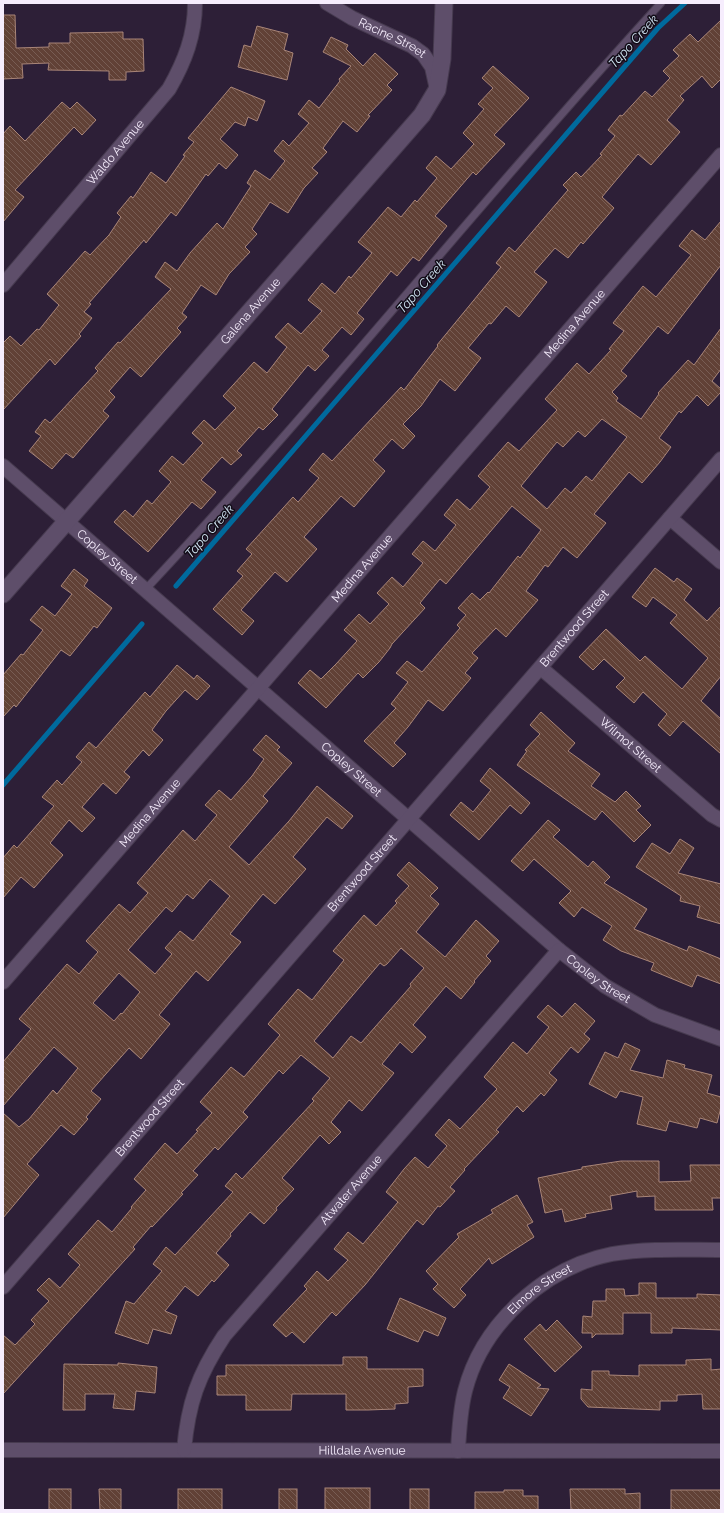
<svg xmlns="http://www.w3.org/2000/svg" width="724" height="1513" viewBox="0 0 724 1513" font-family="Raleway,sans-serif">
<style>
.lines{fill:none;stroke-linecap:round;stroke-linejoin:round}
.stream{stroke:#006a9d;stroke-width:5}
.building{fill:url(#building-back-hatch);stroke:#a98578;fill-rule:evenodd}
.service-casing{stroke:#463a4f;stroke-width:9}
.minor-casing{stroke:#463a4f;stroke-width:16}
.tertiary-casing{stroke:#463a4f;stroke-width:19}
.service{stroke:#5e4e6a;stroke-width:7}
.minor{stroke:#5e4e6a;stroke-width:14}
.tertiary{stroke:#5e4e6a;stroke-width:17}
.labels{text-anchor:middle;stroke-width:3;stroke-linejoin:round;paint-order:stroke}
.street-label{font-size:12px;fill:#f6edfd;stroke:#120c17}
.water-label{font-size:13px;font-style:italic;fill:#cfe2f1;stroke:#120c17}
</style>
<defs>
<pattern id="building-back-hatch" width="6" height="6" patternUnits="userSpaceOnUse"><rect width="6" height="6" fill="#614136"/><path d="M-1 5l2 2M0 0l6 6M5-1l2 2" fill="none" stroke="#785d54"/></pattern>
</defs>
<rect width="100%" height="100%" fill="#2d1f37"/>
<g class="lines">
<g class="stream">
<polyline points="176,586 658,28 685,3"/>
<polyline points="3,785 142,624"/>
</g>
</g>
<g class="building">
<polygon points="3,15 15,15 16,48 49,47 49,43 70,43 70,33 123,32 123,39 143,39 144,71 126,72 126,80 109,80 109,71 48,70 49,63 22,64 23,78 3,79"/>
<polygon points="721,20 721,79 712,88 702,76 680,96 684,100 667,120 680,132 651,165 638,154 602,197 614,208 583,244 581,242 568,258 555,248 534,272 547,282 519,317 506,306 491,324 489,323 468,348 481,358 455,391 440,379 421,406 403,424 415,436 403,449 392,439 373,460 385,471 354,507 341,496 304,537 317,549 287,582 275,572 241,610 254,621 242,635 213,609 243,576 237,571 252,554 246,549 293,497 298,502 319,478 309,470 323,453 332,461 401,387 404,390 438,346 437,345 501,267 496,263 509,247 515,252 568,190 563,185 576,172 581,177 602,155 600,154 615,136 608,130 620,115 622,116 645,91 652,97 670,78 663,71 679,56 673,50 690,34 698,42"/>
<polygon points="257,26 288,34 284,50 293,53 287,80 238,67 244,45 251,47"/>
<polygon points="331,37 348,45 346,49 363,66 375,53 398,74 387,85 392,90 368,115 370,116 357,132 343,121 323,148 327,152 312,168 318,173 304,188 288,213 270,202 252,229 257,234 245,247 250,252 229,274 216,295 201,285 182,313 187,317 177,328 181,332 141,377 130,367 109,391 115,397 103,411 109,416 73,458 66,453 52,469 29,451 41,436 35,432 45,419 50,423 98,371 95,368 118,342 120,343 171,289 155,277 165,262 177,271 190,253 217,223 223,229 251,186 247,183 255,170 270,180 285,161 274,151 283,140 289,146 309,123 298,114 309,100 319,108 340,81 339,79 351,66 323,52"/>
<polygon points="493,66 529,98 494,135 505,144 476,175 473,172 435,216 447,226 419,261 413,257 397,276 391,271 357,313 364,319 351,335 342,327 322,350 329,356 315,371 308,365 272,409 278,415 263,430 259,427 237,451 242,455 231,465 222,457 201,480 216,492 201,509 192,502 148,552 114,522 125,510 133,517 147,500 152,504 171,482 159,471 172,456 183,465 203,443 192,433 204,420 215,430 236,408 223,396 254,362 267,373 287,347 275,337 288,323 301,334 322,311 308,300 322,283 335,294 349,276 351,278 372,253 358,242 388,207 401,217 415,200 417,202 437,178 426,168 436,156 451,169 474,144 463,133 484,109 478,104 493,88 482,78"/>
<polygon points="231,87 265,101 257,121 248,117 245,126 235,122 220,139 238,155 226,169 219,163 208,176 206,174 176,216 171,212 146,243 144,240 89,303 91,304 84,312 92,318 79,334 81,336 55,365 50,359 3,410 3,343 10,336 21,346 37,329 39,330 59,305 47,294 85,251 90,255 109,235 121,217 117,213 131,196 133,198 151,172 166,183 185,156 183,155 194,142 188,138"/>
<polygon points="62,102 70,109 77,102 96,120 82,135 74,127 15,190 24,197 3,222 3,134 10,126 25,141"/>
<path d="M721,221v44l-53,69 -10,-8 -37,45 6,5 -15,16 6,6 -2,3 25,18 18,-25 -1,-1 30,-33 6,5 27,-37v41l-9,12 9,8v3l-13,14 -11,-11 -16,18 -2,-2 -20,27 12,9 -11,15 -18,21 -13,-11 -35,42 12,9 -29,35 -14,-11 -15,20 -3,-2 -19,26 12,9 -32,37 -10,-9 -24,25 6,5 -13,15 6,5 -28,33 -15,-11 -20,27 -14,16 12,11 -13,13 -29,-26 32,-33 -5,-4 17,-22 -12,-9 11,-12 15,11 38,-44 -3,-3 9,-10 -8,-7 14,-15 8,7 8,-8 1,1 29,-37 2,2 21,-28 -29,-24 -66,78 -6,-5 -20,24 5,5 -33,36 -2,4 -11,14 -16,16 -5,-5 -32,35 -28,-25 12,-13 11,9 15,-15 21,-23 -13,-11 15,-16 11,10 19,-20 -12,-11 15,-16 11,10 20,-24 -11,-9 11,-13 12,10 21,-26 -12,-10 13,-16 13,11 20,-23 -12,-11 30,-34 11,9 38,-41 -12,-11 32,-36 12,11 22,-24 -2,-1 15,-18 -11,-8 30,-37 13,11 35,-42 -12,-9 13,-16 13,10zM602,419l25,18 -35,44 -6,-5 -15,17 -6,-5 -18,21 -26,-23 36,-44 6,5 15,-16 7,6z"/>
<polygon points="655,568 674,582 677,578 692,589 684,600 707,621 721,606 721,676 701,701 721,719 721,754 683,721 670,736 658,725 667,714 643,692 634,703 616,687 625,678 604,659 593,670 579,657 606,629 640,661 645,656 682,689 708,658 670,623 677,615 653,597 646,607 632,597"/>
<polygon points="74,569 88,580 84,586 112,608 97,628 94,626 70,656 61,650 16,707 14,705 3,717 3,675 21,654 23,655 43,630 30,620 42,606 55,616 72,594 61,586"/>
<polygon points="177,665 194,679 197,675 210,686 197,700 185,690 166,711 152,730 163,740 149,756 143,750 124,772 130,777 116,794 103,783 82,807 95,818 82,832 69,820 50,843 63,855 34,888 21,877 3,898 3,858 14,845 17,848 54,806 42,797 57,780 62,785 82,762 76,757 89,742 96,748 145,692 150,697"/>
<polygon points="541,712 575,743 568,751 600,774 591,786 615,802 626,791 641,806 636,810 651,825 634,842 602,811 595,820 517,765 527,751 525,750 540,734 530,725"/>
<path d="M266,735l14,12 -3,3 15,13 -29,33 5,5 -39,46 20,18 40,-44 28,-35 36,30 -11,13 -15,-12 -34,40 13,12 -31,35 -12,-10 -33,40 11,8 -33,39 -12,-10 -37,44 11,9 -29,35 -12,-11 -24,27 -14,16 10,8 -15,18 2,2 -14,16 -13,-10 -34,39 12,11 -36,43v-105l16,14 10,-8 24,-29 4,4 21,-26 -24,-21 -51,59v-44l28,-33 -12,-10 48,-55 12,10 19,-22 -12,-11 33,-37 11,9 18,-20 -11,-10 46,-53 12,11 22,-26 -12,-10 14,-15 12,10 21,-24 12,-17 -11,-9zM210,879l20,17 -37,45 -13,-10 -15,17 7,6 -17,20 -27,-24 38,-43 6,5 15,-18 6,5zM119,973l21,19 -18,22 -1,-1 -7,8 -21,-18z"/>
<polygon points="490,768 530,803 521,814 510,805 479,840 450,815 461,802 473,812 491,790 480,781"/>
<polygon points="548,820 560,830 553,837 588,867 593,861 610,877 604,883 647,909 634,929 687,951 689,946 721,959 721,984 697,975 692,987 651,970 654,963 621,951 603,940 612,926 582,907 574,917 559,903 571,891 534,859 523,871 511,861"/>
<polygon points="680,839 694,848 678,873 721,884 721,924 697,917 700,906 680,901 681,896 636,867 652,843 670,854"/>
<path d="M409,862l29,26 -8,8 9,8 -23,28 29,25 31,-37 23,21 -13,15 5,5 -17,20 1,1 -14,17 -15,-13 -33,39 13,12 -14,16 -12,-11 -18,22 12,9 -32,38 -13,-11 -18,22 10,10 -12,12 -9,-9 -38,43 12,11 -18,19 1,2 -13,14 -14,-12 -20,22 1,2 -15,17 13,12 -15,17 -2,-2 -14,16 -13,-10 -20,25 12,5 -6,18 -18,-5 -5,15 -33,-11 11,-32 8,3 28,-33 -9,-7 13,-17 9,8 58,-63 -8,-6 11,-13 6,6 72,-78 -2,-2 18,-21 -29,-23 -18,19 -4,-4 -36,42 5,5 -30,33 -3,-3 -22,24 5,4 -17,18 2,1 -31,33 -1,-1 -18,21 2,2 -132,145v-59l12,10 20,-21 -4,-4 18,-19 -12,-11 12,-12 11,10 20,-23 -12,-11 30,-34 14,12 20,-24 -1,-1 15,-17 -12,-11 31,-36 12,11 21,-23 -2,-1 16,-17 -12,-11 31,-35 13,10 36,-42 -12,-11 30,-35 14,11 32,-40 -11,-9 31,-36 12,11 21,-23 -2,-2 14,-15 -12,-11zM401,948l23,20 -14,16 1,2 -50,57 -10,-7 -18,22 -19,-17 66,-78 4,3 3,-2z"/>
<polygon points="575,1003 595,1021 584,1034 590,1039 578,1053 571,1047 549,1073 557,1080 544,1096 541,1093 523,1112 517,1106 496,1130 499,1132 464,1169 465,1170 450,1187 455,1191 440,1207 438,1206 423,1225 417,1220 365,1285 336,1316 332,1312 304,1343 292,1332 286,1337 273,1325 307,1289 304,1286 317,1271 328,1281 348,1260 334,1249 348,1232 363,1244 398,1202 386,1192 404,1169 415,1157 428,1168 447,1146 435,1135 449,1119 460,1129 497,1089 484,1077 513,1042 527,1054 549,1027 537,1017 548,1005 562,1017"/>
<polygon points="625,1043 640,1050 630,1070 663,1078 667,1060 685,1065 684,1068 712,1075 707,1093 721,1097 721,1107 717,1123 700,1118 697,1128 669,1121 666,1131 637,1124 643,1097 620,1091 616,1098 589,1084 605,1052 618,1058"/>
<polygon points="621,1161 659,1161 659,1182 691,1181 690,1165 721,1165 721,1198 712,1198 713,1210 655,1210 655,1196 637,1197 637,1191 610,1196 612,1209 585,1214 586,1217 565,1222 562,1209 545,1213 538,1178 582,1169 582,1167"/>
<polygon points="517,1195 533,1222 527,1225 534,1237 492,1264 489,1258 460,1289 466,1295 454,1308 433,1289 438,1284 426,1271 459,1237 457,1234 493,1213 491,1210"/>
<polygon points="639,1283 656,1283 656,1298 697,1298 697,1294 721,1295 721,1330 672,1328 672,1333 651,1333 651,1313 623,1313 623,1334 596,1334 592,1338 592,1333 582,1333 583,1316 592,1317 593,1301 606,1301 606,1289 624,1289 625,1296 639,1295"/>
<polygon points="400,1298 446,1318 438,1336 424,1330 418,1342 387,1329"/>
<polygon points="557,1320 582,1347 555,1372 524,1339 540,1324 546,1331"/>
<polygon points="343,1357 367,1357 367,1369 423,1369 423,1386 408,1387 408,1403 395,1404 395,1409 368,1410 346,1410 346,1394 292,1394 291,1410 246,1410 246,1395 217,1395 217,1376 226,1376 226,1365 343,1365"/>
<polygon points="711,1359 711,1370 721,1369 721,1409 703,1409 702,1394 677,1395 677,1401 660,1401 660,1410 588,1407 581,1399 581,1389 592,1390 592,1371 609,1371 609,1375 639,1376 639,1365 686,1365 686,1360"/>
<polygon points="118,1363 157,1367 155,1393 136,1391 134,1410 113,1408 115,1394 85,1394 85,1410 63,1410 64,1364 118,1365"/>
<polygon points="509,1364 541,1385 537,1388 549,1389 531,1416 503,1398 510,1387 499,1380"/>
<rect x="325" y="1488" width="45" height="22"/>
<rect x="49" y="1489" width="22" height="21"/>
<polygon points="99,1489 121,1489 121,1510 100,1510"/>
<rect x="178" y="1489" width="44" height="21"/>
<rect x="279" y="1489" width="18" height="21"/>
<rect x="410" y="1489" width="19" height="21"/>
<polygon points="570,1489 625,1489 625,1494 640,1493 640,1510 571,1510"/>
<polygon points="504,1490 523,1490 523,1496 538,1496 538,1510 475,1510 475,1492 504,1492"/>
<rect x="671" y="1490" width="50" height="20"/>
</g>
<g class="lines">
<g class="service-casing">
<path id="service" d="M145,590c178,-190 340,-395 516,-587"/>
</g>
<g class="minor-casing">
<g id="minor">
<path id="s1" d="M327,3l25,15 60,28 11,8 9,13 4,18"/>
<path id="s2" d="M3,285l166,-196c16,-28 26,-54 26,-86"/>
<path id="s3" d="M3,466l556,484 46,36 50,29 66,24"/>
<polyline points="670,518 721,562"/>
<path id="s4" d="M541,668l171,147 9,5"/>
<path id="s5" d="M3,982l718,-827"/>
<path id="s6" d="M3,1287l718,-828"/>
<path id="s7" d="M3,1450l718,1"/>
<path id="s8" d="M184,1450c4,-46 14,-75 40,-114l335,-386"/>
<path id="s9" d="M458,1451c1,-21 2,-40 7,-60 17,-67 80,-124 147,-137 35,-6 73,-4 109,-4"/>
</g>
</g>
<g class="tertiary-casing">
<g id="tertiary">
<path id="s10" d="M3,594l419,-479 15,-25 5,-31 2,-56"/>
</g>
</g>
<use href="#service" class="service"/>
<use href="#minor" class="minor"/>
<use href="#tertiary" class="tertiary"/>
</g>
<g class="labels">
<g class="street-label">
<text dy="4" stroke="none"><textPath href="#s1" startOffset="74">Racine Street</textPath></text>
<text dy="4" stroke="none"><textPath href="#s2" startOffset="174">Waldo Avenue</textPath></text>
<text dy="4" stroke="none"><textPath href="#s10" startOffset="376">Galena Avenue</textPath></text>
<text dy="4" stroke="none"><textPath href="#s5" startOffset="872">Medina Avenue</textPath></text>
<text dy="4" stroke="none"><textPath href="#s3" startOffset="138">Copley Street</textPath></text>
<text dy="4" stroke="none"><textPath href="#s5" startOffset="548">Medina Avenue</textPath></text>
<text dy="4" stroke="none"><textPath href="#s6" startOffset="872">Brentwood Street</textPath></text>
<text dy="4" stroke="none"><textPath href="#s4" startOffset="118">Wilmot Street</textPath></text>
<text dy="4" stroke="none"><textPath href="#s3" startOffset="462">Copley Street</textPath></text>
<text dy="4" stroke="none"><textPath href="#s5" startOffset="224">Medina Avenue</textPath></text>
<text dy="4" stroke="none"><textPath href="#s6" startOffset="548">Brentwood Street</textPath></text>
<text dy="4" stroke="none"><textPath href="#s3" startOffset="786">Copley Street</textPath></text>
<text dy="4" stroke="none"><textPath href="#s6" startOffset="224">Brentwood Street</textPath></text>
<text dy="4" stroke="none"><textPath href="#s8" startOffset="316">Atwater Avenue</textPath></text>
<text dy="4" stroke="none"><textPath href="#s9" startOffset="190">Elmore Street</textPath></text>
<text dy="4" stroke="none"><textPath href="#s7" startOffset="359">Hilldale Avenue</textPath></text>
</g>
<g class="water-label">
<text transform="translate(633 41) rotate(-48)" y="5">Tapo Creek</text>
<text transform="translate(421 286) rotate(-49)" y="5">Tapo Creek</text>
<text transform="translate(209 531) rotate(-49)" y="5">Tapo Creek</text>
</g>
</g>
<rect width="724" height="1513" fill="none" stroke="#f6edfd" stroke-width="8"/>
</svg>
